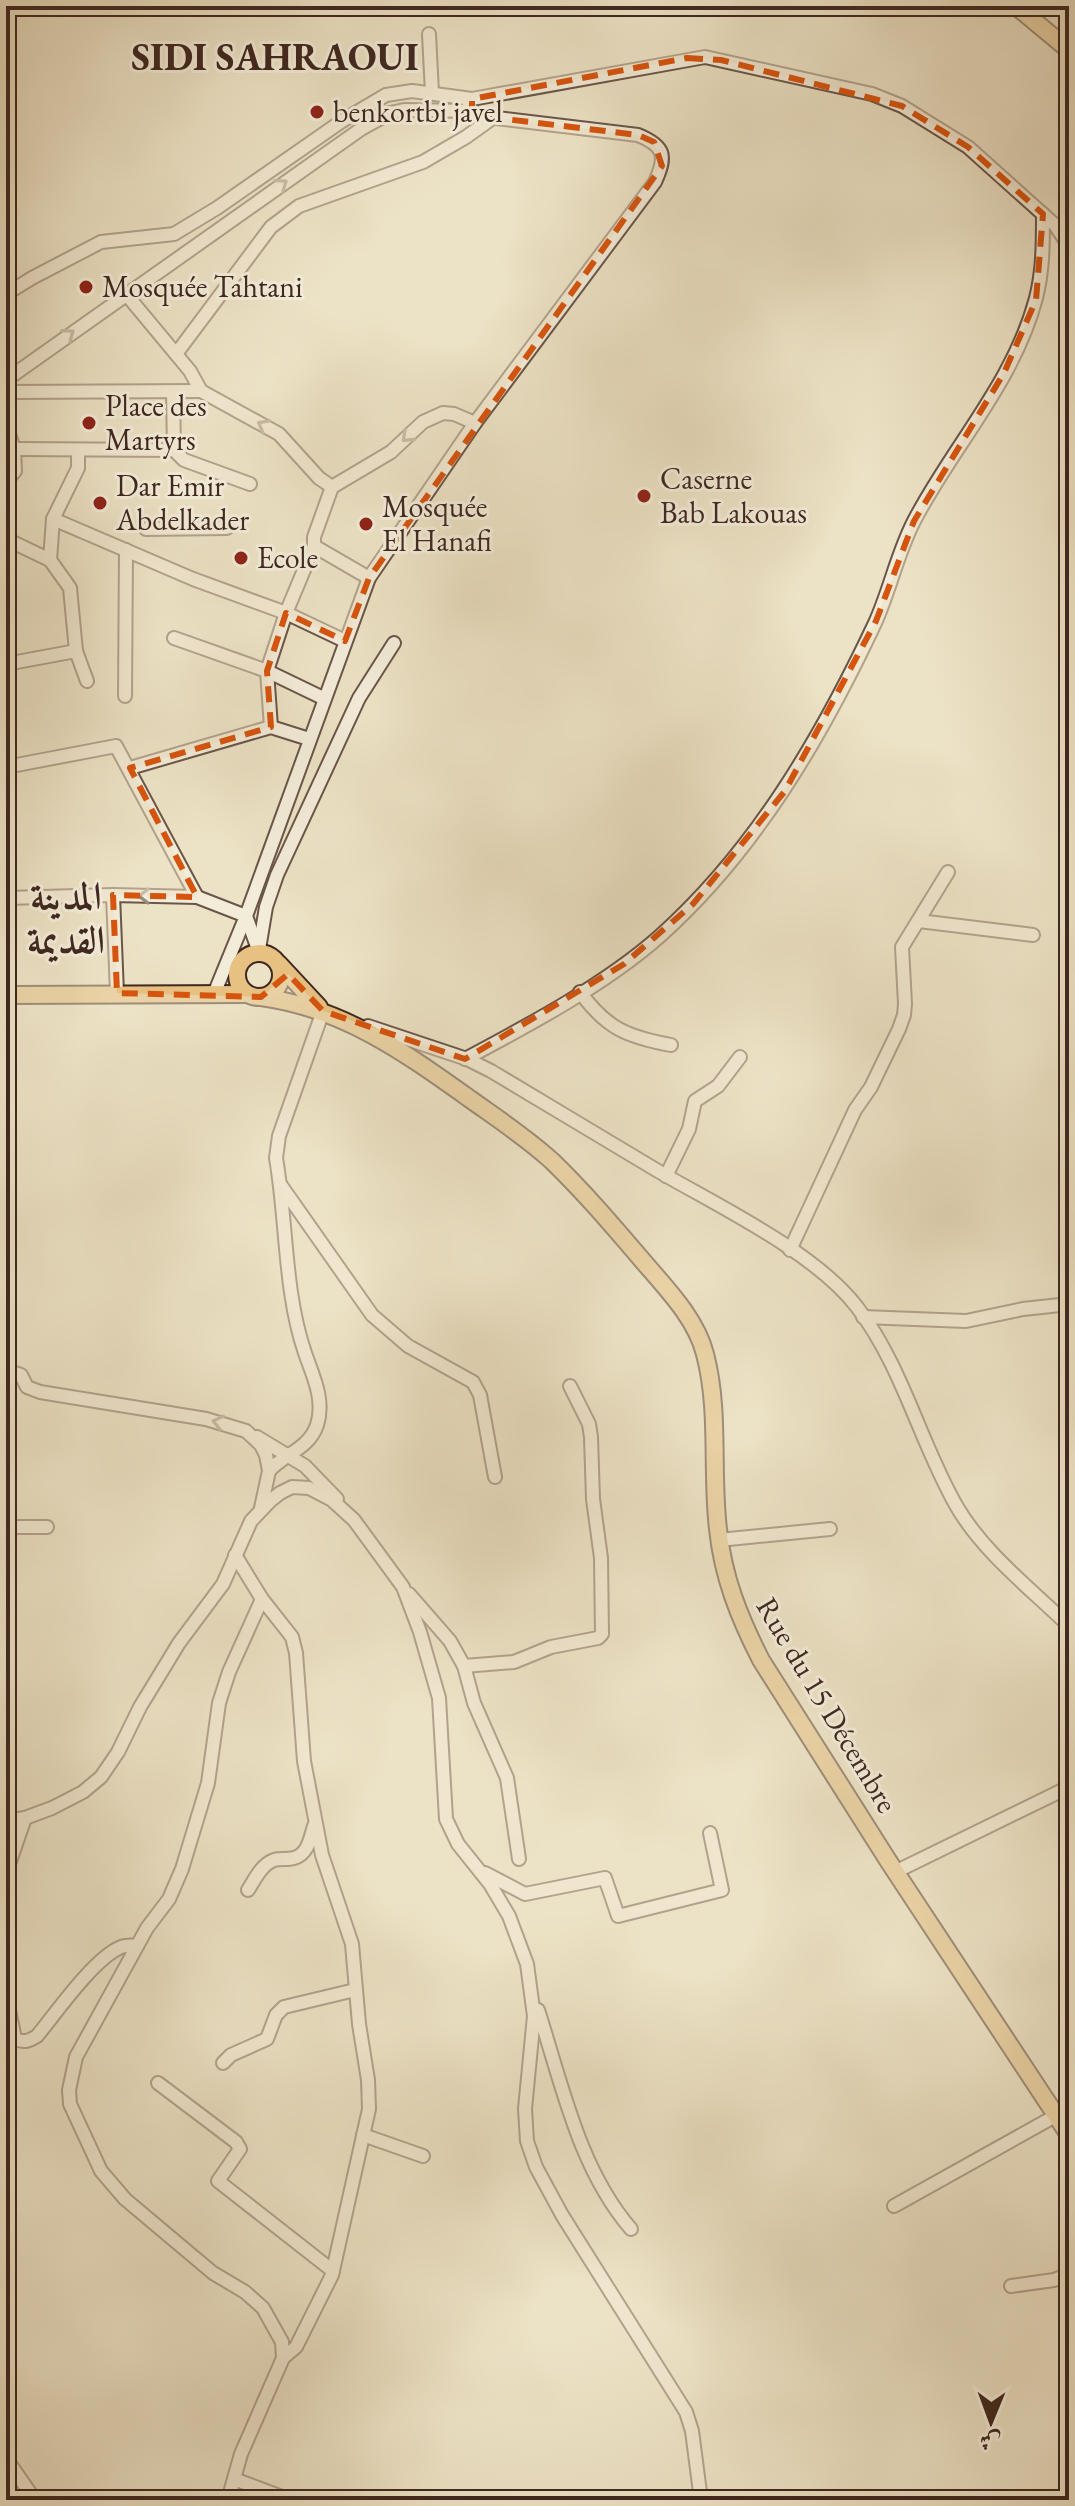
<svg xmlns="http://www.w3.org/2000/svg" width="1075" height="2506" viewBox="0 0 1075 2506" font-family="'EB Garamond',Amiri,serif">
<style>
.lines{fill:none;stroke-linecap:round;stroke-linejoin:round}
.minor-casing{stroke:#6a5649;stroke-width:16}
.major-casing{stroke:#3f2820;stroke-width:20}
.minor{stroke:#f3ecd9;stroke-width:12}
.major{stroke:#e6c182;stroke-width:16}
.oneway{stroke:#998a7c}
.marked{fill:none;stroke:#d7540e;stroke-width:6;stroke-dasharray:16 10;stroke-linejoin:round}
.poi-dot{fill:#8f2418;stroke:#f3ecd9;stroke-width:3}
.labels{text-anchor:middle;stroke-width:6;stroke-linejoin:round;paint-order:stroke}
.poi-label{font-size:30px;fill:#3f2820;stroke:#f3ecd9;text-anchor:start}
.street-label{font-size:30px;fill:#3f2820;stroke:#f3ecd9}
.district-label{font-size:38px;font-weight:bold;fill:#3f2820;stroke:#f3ecd9}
</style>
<rect width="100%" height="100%" fill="#ece2c5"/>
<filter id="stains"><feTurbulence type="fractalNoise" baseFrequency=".0025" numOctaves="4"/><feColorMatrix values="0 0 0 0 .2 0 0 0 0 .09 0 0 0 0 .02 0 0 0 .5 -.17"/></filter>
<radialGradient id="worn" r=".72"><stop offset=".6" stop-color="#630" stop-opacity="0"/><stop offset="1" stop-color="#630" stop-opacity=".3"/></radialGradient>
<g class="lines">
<g class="minor-casing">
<g id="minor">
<polyline points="429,34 432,93"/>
<polyline points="6,294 32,278 101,242 174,234 217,208 342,121 386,95 412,91 472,99"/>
<polyline points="126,294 190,371 201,391 279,434 319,478 332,487 391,452 423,422 443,413 454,414 475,423"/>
<polyline points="176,354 271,227 299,206 423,162 466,137 494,117"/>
<polyline points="6,380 361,129 390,113 404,110 472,111"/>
<polyline points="6,392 201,391"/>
<polyline points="6,425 14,449 15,471 6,482"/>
<polyline points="14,449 174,450 173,392"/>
<polyline points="174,450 184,460 250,484"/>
<polyline points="53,519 193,579 286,613 345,641"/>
<polyline points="146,529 227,528"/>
<polyline points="6,539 50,560 70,588 76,651 87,681"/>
<polyline points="314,546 369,578"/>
<polyline points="50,560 53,519 78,468 78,451"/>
<polyline points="174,638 267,671 323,698"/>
<polyline points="6,664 76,651"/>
<polyline points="125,696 126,550"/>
<polyline points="271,727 267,671 286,613 314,546 314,537 332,487"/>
<polyline points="6,767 116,746 197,897"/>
<polyline points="130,768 271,727 309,739"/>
<polyline points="113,895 117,993"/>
<polyline points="6,898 113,895 197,897 246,916 214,994"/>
<polyline points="919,921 1033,935"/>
<polyline points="259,949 266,907 277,875 359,698 394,643"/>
<path d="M259,952l-13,-36 123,-338 106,-155 180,-241c12,-26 10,-36 -17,-47l-158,-19 -8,-5 -3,-7 3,-5 233,-42 167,37 30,12 66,41 87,78 14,21"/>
<path d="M580,992c26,36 47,45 91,53"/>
<path d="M368,1026l99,33 24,12c56,33 111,67 167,100 60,35 157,81 199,136 46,60 63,136 100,200 27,46 74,82 112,119"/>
<path d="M465,1059c64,-34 141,-75 195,-123 95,-85 161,-198 215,-313 15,-33 22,-69 39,-102 39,-75 100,-139 122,-223 7,-27 7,-55 7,-84"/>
<polyline points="666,1176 689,1129 695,1101 718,1086 740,1057"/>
<polyline points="280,1184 372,1315 408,1346 473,1382 480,1395 495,1477"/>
<polyline points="790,1250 855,1110 871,1087 899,1029 904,1015 905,1004 902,947 948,872"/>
<polyline points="6,1297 9,1297"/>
<polyline points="863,1317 966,1321 1023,1309 1069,1304"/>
<polyline points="6,1370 21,1375 27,1387 40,1392 206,1419 246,1431 261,1445 266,1455 269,1471 261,1508"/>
<polyline points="257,1437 305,1466 337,1499"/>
<path d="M269,1471c15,-17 40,-22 48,-46 8,-25 -4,-49 -12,-72 -21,-61 -18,-131 -29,-195l3,-22 44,-125 5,2"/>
<polyline points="6,1527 47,1527"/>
<polyline points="719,1540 830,1529"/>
<polyline points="235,1555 262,1599 292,1637 296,1653 304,1761 322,1855 352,1944 359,2024 368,2080 369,2109 332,2275 296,2347 283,2358"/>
<polyline points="409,1594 450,1641 464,1666 474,1703 507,1778 519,1859"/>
<polyline points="464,1666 514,1662 551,1647 598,1638 602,1634 601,1558 593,1499 591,1437 589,1424 570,1386"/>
<polyline points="6,1821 25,1818 52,1808 83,1792 101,1777 118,1752 140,1707 179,1643 223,1584 251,1521 270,1501 280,1493 292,1487 309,1488 332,1500 354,1520 403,1587 420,1632 439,1698 446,1819 458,1844 490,1884 509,1916 527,1964 534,2016 525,2109 527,2141 536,2167 562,2215 686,2412 692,2431 701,2500"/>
<polyline points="895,1872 1069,1787"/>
<polyline points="6,1873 25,1818"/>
<polyline points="485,1873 525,1894 605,1878 618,1916 722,1890 710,1833"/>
<path d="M248,1890c7,-11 13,-25 26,-30 6,-2 13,0 20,-2 14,-4 16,-19 20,-32"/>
<path d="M6,1995l9,44c9,4 14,2 22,-3 19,-23 56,-76 82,-88 6,-3 11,-3 18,-2"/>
<path d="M538,2010c24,74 41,159 93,219"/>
<polyline points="223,2063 231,2055 267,2039 276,2015 284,2007 355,1990"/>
<polyline points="158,2083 236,2142 240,2149 218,2181 333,2271"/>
<polyline points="363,2135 423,2156"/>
<polyline points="894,2206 1057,2115"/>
<polyline points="1011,2286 1054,2280 1069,2274"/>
<polyline points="6,2462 10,2464 35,2500"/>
<polyline points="234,2479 290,2500"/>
<polyline points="228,2500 241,2454 283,2358 282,2342 263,2308 245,2292 213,2273 125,2199 101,2171 70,2104 69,2090 76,2057 147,1928 169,1899 182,1869 208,1783 219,1703 229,1672 262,1599"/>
</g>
</g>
<g class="major-casing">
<g id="major">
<polyline points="1016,6 1069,50"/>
<circle cx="259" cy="975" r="22"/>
<polyline points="279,964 319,1007"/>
<polyline points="6,995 247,994"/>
<path d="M261,997c82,11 143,55 209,102 28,20 57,39 82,62 32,31 61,65 90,99 23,27 54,58 63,94 15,57 6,117 13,175 5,48 21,88 43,131l128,202 180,273"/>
</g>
</g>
<use href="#minor" class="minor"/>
<use href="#major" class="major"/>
</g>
<defs><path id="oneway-chevron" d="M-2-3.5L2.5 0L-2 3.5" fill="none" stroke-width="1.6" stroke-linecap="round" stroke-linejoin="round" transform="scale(2)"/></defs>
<g class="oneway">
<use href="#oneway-chevron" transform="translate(282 184) rotate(-35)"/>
<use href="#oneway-chevron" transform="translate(69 334) rotate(-36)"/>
<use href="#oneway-chevron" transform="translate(263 425) rotate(-151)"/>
<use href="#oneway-chevron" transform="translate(407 437) rotate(137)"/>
<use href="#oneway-chevron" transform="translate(144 896) rotate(-179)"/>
<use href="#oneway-chevron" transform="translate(218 1422) rotate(-167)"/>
</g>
<path d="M0 0H1075V2506H0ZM687,58l34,2 181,46 66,41 75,67 -7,86 -32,73 -90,148 -38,100 -91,170 -92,113 -69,60 -159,95 -142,-48 -35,-37 -27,23 -144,-4 -4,-98 84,2 -67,-129 141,-41 -4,-56 19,-58 59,28 24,-63 293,-412 -8,-24 -16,-7 -158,-19 -8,-5v-12z" fill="#ece2c5" fill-opacity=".55" fill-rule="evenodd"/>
<path class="marked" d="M687,58l34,2 181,46 66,41 75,67 -7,86 -32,73 -90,148 -38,100 -91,170 -92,113 -69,60 -159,95 -142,-48 -35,-37 -27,23 -144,-4 -4,-98 84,2 -67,-129 141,-41 -4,-56 19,-58 59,28 24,-63 293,-412 -8,-24 -16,-7 -158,-19 -8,-5v-12z"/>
<g class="poi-dot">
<circle cx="317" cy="112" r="8"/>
<circle cx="86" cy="287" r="8"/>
<circle cx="89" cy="423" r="8"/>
<circle cx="644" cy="496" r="8"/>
<circle cx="100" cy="503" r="8"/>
<circle cx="366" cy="524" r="8"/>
<circle cx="241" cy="558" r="8"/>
</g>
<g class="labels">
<g class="poi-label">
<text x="333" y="122">benkortbi javel</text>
<text x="102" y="297">Mosquée Tahtani</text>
<text x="105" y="416">Place des<tspan x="105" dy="34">Martyrs</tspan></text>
<text x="660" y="489">Caserne<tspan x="660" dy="34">Bab Lakouas</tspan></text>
<text x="116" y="496">Dar Emir<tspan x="116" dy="34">Abdelkader</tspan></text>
<text x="382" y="517">Mosquée<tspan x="382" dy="34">El Hanafi</tspan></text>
<text x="257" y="568">Ecole</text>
</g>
<g class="street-label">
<text transform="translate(827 1705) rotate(59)" y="10">Rue du 15 Décembre</text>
</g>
<g class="district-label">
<text x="275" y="70">SIDI SAHRAOUI</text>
<text x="66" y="909">المدينة<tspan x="66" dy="44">القديمة</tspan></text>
</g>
</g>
<rect width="1075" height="2506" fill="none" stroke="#ece2c5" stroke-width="32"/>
<rect x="8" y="8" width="1059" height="2490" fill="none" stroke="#3f2820" stroke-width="4"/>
<rect x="16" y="16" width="1043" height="2474" fill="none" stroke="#3f2820" stroke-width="2"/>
<g transform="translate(991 2422) rotate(181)" stroke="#f3ecd9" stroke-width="6" paint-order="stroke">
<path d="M0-6L14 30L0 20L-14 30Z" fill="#3f2820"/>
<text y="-12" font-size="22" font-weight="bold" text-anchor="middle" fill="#3f2820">ش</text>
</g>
<rect width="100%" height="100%" filter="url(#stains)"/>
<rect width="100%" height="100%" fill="url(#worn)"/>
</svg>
